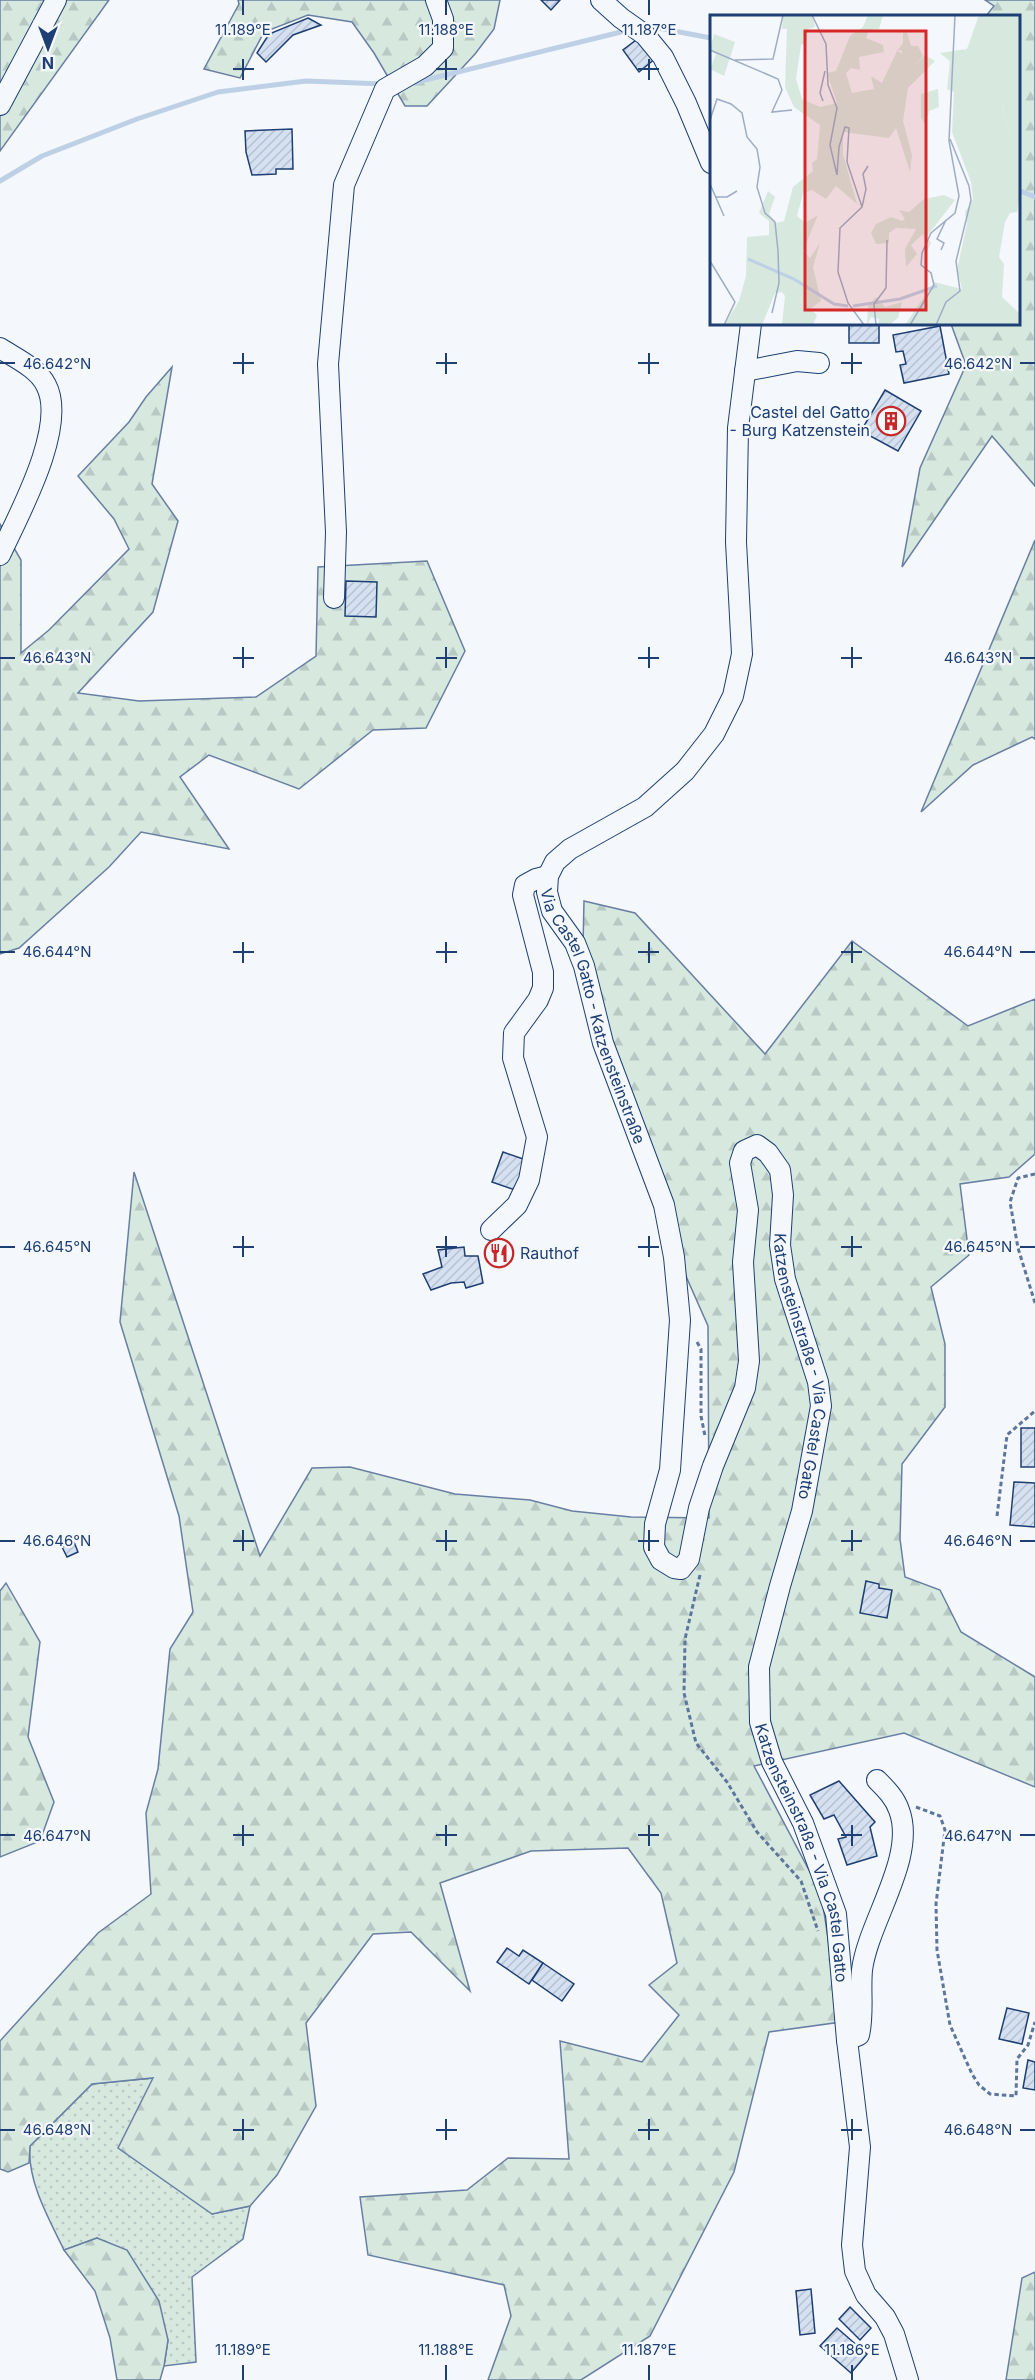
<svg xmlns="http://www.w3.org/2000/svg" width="1035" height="2380" viewBox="0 0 1035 2380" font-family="Inter,sans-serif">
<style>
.grass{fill:url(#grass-dots);stroke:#687fa3;stroke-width:1.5}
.forest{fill:url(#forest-firs);stroke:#687fa3;stroke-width:1.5}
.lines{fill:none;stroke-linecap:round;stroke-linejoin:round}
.stream{stroke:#bed0e5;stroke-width:5}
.building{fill:url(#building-hatch);stroke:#1d3f73;stroke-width:1.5}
.minor-casing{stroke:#1d3f73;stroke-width:22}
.path{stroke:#5e769c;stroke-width:3;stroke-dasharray:4.5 3;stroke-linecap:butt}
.minor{stroke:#f4f7fb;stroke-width:20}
.ticks{fill:none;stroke:#1d3f73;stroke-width:2}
.labels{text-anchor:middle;stroke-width:4.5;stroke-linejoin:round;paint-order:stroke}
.poi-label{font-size:16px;fill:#1d3f73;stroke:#f4f7fb;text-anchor:end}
.street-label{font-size:16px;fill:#1d3f73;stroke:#f4f7fb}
.inset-river{fill:none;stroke:#bed0e5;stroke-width:3}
.inset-road{fill:none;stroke:#9eadc5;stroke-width:1.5}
.view{fill:#d62828;fill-opacity:0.15;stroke:#d62828;stroke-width:3}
.inset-edge{fill:none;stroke:#1d3f73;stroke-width:3}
.ticks-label{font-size:15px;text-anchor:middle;fill:#1d3f73;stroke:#f4f7fb;stroke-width:4.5;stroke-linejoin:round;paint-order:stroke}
</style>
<defs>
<pattern id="grass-dots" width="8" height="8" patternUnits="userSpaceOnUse" patternTransform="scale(1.5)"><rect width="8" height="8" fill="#d7e8df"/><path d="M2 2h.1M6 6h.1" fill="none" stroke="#b8c8c3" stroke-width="1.8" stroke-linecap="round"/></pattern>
<pattern id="forest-firs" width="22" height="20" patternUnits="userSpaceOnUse" patternTransform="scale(1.5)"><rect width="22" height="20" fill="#d7e8df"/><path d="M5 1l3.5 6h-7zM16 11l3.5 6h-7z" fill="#b8c8c3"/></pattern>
<pattern id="building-hatch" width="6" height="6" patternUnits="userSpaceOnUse" patternTransform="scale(1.5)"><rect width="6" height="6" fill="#d5e0f0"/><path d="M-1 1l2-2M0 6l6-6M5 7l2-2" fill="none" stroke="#b6c1d1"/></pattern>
</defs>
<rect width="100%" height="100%" fill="#f4f7fb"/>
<path class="grass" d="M153,2078l59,136 38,-8 -7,33 -51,38 4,85 -32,4 4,-26 -71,-102 -33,12c-15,-31 -37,-69 -34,-104l62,-62z"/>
<g class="forest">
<polygon points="0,0 109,0 0,151"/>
<polygon points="238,0 500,0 494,29 475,54 427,106 405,106 374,53 352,22 308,15 264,32 240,78 204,69 239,4"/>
<polygon points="985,0 1035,0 1035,486 992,436 902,567 920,468 966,365 951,324 1018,324 1018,16 986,16 994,6"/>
<polygon points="172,367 152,484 178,521 153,612 78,693 139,701 256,697 316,656 318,567 427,561 465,651 426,728 373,730 299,789 209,755 180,777 229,849 141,832 109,867 19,948 0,954 0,524 21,560 21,653 49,630 129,549 114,519 78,476 129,422 146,397"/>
<polygon points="1035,540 1035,739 1032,737 973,765 921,812"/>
<polygon points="584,901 635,913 765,1054 852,941 968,1026 1035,999 1035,1154 1009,1177 960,1184 969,1255 931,1287 945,1344 945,1407 902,1464 900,1539 905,1577 940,1590 961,1632 1035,1677 1035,1787 904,1733 754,1766 821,1893 841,2022 769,2032 734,2172 650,2336 581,2380 488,2380 511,2316 504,2285 368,2255 360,2197 467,2190 508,2158 569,2159 560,2041 642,2062 679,2015 649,1985 677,1963 661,1893 628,1848 531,1851 440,1883 470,1991 411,1932 373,1934 306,2023 316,2106 277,2175 250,2206 212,2214 118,2148 153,2078 92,2084 30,2146 29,2163 8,2172 0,2169 0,2041 98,1933 151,1894 146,1813 158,1769 170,1649 193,1612 179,1516 120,1322 134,1172 260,1556 312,1468 350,1467 455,1494 530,1500 572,1511 631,1517 709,1518 708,1326 670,1240 583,946"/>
<polygon points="6,1583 40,1642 28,1737 54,1802 40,1841 0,1857 0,1591"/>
<polygon points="97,2238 127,2250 159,2301 168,2340 164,2366 160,2380 117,2380 110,2338 95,2291 64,2250"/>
<polygon points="1035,2272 1035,2380 1006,2380 1022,2278"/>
</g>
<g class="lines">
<g class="stream">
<polyline points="653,27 711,38"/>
<polyline points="409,84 621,32"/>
<polyline points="0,181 42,156 137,119 218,92 306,81 384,84"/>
<polyline points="1018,190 1035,197"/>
</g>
</g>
<g class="building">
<polygon points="541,0 560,0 551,10"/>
<polygon points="308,18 321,25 293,35 266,62 257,53 269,34"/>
<polygon points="640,37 656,58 639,72 623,50"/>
<polygon points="292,129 293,169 276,169 276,174 252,175 246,152 245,131"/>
<rect x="849" y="324" width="30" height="19"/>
<polygon points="940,326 949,374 904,383 900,365 906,364 903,351 896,352 893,335"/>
<polygon points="885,390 921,411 898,451 861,431"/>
<polygon points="346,581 377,582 376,617 345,616"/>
<polygon points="503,1152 529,1161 518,1191 492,1182"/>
<polygon points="464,1247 465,1256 478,1256 483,1283 466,1288 464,1282 451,1283 431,1290 423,1274 442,1267 438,1250"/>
<rect x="1021" y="1428" width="14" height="39"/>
<polygon points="1014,1482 1035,1483 1035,1527 1010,1525"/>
<polygon points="74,1542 78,1552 67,1557 62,1547"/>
<polygon points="866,1581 879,1584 879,1588 892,1590 887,1618 860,1613"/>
<polygon points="839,1781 875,1822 870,1827 877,1856 847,1865 838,1839 846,1837 834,1815 824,1819 810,1795"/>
<polygon points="507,1948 519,1956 523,1950 543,1963 529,1984 497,1962"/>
<polygon points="543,1963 574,1984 562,2001 532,1980"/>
<polygon points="1007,2008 1029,2013 1022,2044 999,2039"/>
<polygon points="1028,2060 1035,2062 1035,2090 1023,2088"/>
<polygon points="811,2289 815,2333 800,2335 796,2291"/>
<polygon points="850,2307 871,2328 860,2340 839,2319"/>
<polygon points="837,2328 867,2354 851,2373 820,2346"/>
</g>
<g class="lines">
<g class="minor-casing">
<g id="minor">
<polyline points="601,0 621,18 645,35 663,57 686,103 711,163"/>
<polyline points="0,105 56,0"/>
<path id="s1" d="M751,324l-13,104 -2,114 6,112 -9,42 -19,38 -29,37 -40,36 -75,42 -15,13 -7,14 -1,16 5,19 23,32 9,23 19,77 61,162 10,52 6,63 -10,150 -15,54 -1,23 7,13 13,8 7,1 8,-10 10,-51 14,-42 32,-78 4,-27 -6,-99 5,-52 -8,-47 4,-12 13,-6 11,8 12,17 3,25 -3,50 5,34 33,103 3,24 -19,105 -22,75 -21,81 1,55 12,40 31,61 33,91 11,126 13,107 -8,98 3,26 11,24 19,22 9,17 14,46"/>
<path d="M0,348c15,10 38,20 46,37 22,41 -28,131 -46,170"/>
<polyline points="745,371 797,361 819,363"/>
<polyline points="334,598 336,532 328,364 344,185 385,89 425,66 443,48 443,19 436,0"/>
<polyline points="491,1230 517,1205 529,1180 537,1137 513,1058 514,1033 538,1000 543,988 543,972 523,895 525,885 536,879 548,876"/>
<path d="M847,2040l12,-5c5,-21 1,-43 3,-65 6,-48 55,-113 37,-160 -4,-12 -13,-21 -22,-30"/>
</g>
</g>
<g class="path">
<polyline points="1035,1174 1018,1178 1010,1202 1018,1248 1035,1303"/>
<polyline points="697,1342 701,1349 701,1416 705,1436"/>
<polyline points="997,1516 1007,1435 1035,1411"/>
<polyline points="700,1575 685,1639 684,1693 696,1743 727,1782 757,1832 801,1881 818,1931"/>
<polyline points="916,1807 940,1816 945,1830 936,1904 937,1950 950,2025 972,2074 979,2085 990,2094 1016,2096 1017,2059 1028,2045 1035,2022"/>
</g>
<use href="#minor" class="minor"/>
</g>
<path class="ticks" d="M243,0v15M446,0v15M649,0v15M243,59v21M446,59v21M649,59v21M233,69h21M436,69h21M638,69h21M243,353v21M446,353v21M649,353v21M852,353v21M0,363h15M233,363h21M436,363h21M638,363h21M841,363h21M1020,363h15M243,647v21M446,647v21M649,647v21M852,647v21M0,658h15M233,658h21M436,658h21M638,658h21M841,658h21M1020,658h15M243,942v21M446,942v21M649,942v21M852,942v21M0,952h15M233,952h21M436,952h21M638,952h21M841,952h21M1020,952h15M243,1236v21M446,1236v21M649,1236v21M852,1236v21M0,1247h15M233,1247h21M436,1247h21M638,1247h21M841,1247h21M1020,1247h15M243,1530v21M446,1530v21M649,1530v21M852,1530v21M0,1541h15M233,1541h21M436,1541h21M638,1541h21M841,1541h21M1020,1541h15M243,1825v21M446,1825v21M649,1825v21M852,1825v21M0,1835h15M233,1835h21M436,1835h21M638,1835h21M841,1835h21M1020,1835h15M243,2119v21M446,2119v21M649,2119v21M852,2119v21M0,2130h15M233,2130h21M436,2130h21M638,2130h21M841,2130h21M1020,2130h15M243,2365v15M446,2365v15M649,2365v15M852,2365v15"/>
<defs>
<g id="building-ring" transform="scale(1.5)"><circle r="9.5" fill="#f4f7fb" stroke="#c62828" stroke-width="1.5"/><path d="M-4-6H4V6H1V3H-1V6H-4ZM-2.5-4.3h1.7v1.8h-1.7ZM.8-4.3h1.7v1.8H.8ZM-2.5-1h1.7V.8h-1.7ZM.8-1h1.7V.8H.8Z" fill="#c62828"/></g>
<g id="restaurant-ring" transform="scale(1.5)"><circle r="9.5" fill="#f4f7fb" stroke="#c62828" stroke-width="1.5"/><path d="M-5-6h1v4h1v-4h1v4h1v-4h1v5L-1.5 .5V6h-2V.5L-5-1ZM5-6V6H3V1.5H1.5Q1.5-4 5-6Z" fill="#c62828"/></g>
</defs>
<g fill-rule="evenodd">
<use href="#building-ring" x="891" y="421"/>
<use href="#restaurant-ring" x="499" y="1253"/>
</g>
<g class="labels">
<g class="poi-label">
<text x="870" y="418">Castel del Gatto<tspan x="870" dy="18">- Burg Katzenstein</tspan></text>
<text x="520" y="1259" text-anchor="start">Rauthof</text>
</g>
<g class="street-label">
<text dy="6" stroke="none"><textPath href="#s1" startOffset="788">Via Castel Gatto - Katzensteinstraße</textPath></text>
<text dy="6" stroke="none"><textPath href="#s1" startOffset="2055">Katzensteinstraße - Via Castel Gatto</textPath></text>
<text dy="6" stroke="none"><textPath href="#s1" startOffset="2559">Katzensteinstraße - Via Castel Gatto</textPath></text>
</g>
</g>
<g transform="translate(710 15)">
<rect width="310" height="310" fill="#f4f7fb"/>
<path d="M197,17l4,14h7l5,10 -8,9 -7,1 -7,-16 -4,1 6,-8v-10zM310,71v60l-8,-1 -10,-38 13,-20z" fill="#d7e8df"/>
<path d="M73,0h30l2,12 -7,2 -2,14 -5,2 -5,34 6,20 18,8 17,-4 -10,-30 9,-2 14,-35 13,-9 5,-12h15l-4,14 -10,1 -3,8 17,7 1,7 -25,5 1,13 -9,-2 -5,5 6,20 22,-4 -3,-13 11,7 15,-32 15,7 -3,8 6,-1 10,-10 10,6 -27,27 -5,33 9,34 -2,17 -14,-44 -7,10 -46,-6v22l14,50 -21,-18 -10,13 -14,-9 -9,3 -6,23 8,7 13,-8 -15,36 7,7 10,-15 -7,24 8,34 -11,8 7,6 -4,10h-31l3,-29 -3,-4 -7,1 -13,32h-38l15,-24 7,-25 1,-39 22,-2v-14l-10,-8 9,-22 7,6 -6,17 7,9 8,-2 9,-34 20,-16 -1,-8 5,-4 3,-34 -26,-18 -9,-20 2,-58h-5zM269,0h41v71l-5,2 -13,19 10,37 8,2v51l-3,15 -7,1 -5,9 -6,35 5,7 -2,33 18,17v8l-8,3h-107l29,-43 28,7 -5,-19 10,-46 -2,-12 8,-13 -2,-17 -19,-50 2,-40 -7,-3 3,-28 -10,-8 27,-4zM228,74l1,18 -10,4 -4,13 -4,-7v-23zM234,180l11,5 -28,36 4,7 -4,8 -4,-17 -12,11 6,9 -11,13 -1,-18 11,-20 -20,-1 -7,5v10l-13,1 -5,-11 5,-9 15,-7 11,4 3,-2 -6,-9 10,2 15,-13zM166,282l9,10 17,-5 -4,16 -9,7h-11l1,-6 -8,-2 -4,8 1,-19z" fill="#d7e8df"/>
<path d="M4,19l21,8 -11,34 -14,-7 6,-15 -6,-4z" fill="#d7e8df"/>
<path class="inset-river" d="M38,244l46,20 40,25 14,2M143,291l47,-7 37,-13"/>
<path class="inset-road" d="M102,0l14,29 2,41 9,23 -7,37 7,30 2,-28 6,-20 4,1 -2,34 15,45 -22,21 -2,44 10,31 16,22M0,35l68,29 4,11 -10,22 20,-2M25,45l38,-1 10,-44M113,86l-3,-8 5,-22M0,105l7,-21 14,5 11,9 5,24 10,12 3,18 -3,20 8,26 10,9 3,29 1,32 -7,30M0,169l14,32M6,182h11l10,-6M152,192l4,-18 -3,-15 5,-8M231,235l3,-7 -7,-4 9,-19M0,246l25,41 -11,23M166,310l-2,-21 12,-16 1,-48M200,310l24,-40 -3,-12 -10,-8 1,-12 9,-20 24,-20 4,-17 -10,-55 6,-126M226,310l10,-23 14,-11 -4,-30 15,-61 -2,-14 -19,-47"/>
<path class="view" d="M95,16h121v279h-121z"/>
<rect width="310" height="310" class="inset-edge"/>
</g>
<g class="ticks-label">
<text x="243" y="35">11.189°E</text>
<text x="446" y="35">11.188°E</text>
<text x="649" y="35">11.187°E</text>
<text x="978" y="369">46.642°N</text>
<text x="57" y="369">46.642°N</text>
<text x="978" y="663">46.643°N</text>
<text x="57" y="663">46.643°N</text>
<text x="57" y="957">46.644°N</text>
<text x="978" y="957">46.644°N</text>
<text x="978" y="1252">46.645°N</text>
<text x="57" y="1252">46.645°N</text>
<text x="57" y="1546">46.646°N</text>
<text x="978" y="1546">46.646°N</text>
<text x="978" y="1841">46.647°N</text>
<text x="57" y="1841">46.647°N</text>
<text x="978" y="2135">46.648°N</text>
<text x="57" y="2135">46.648°N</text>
<text x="243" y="2355">11.189°E</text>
<text x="446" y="2355">11.188°E</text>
<text x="649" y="2355">11.187°E</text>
<text x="852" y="2355">11.186°E</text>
</g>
<g transform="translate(48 48) rotate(180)" stroke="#f4f7fb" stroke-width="4.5" paint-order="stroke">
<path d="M0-4.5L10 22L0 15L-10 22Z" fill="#1d3f73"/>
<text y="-9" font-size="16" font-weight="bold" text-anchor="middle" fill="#1d3f73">N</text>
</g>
</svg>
